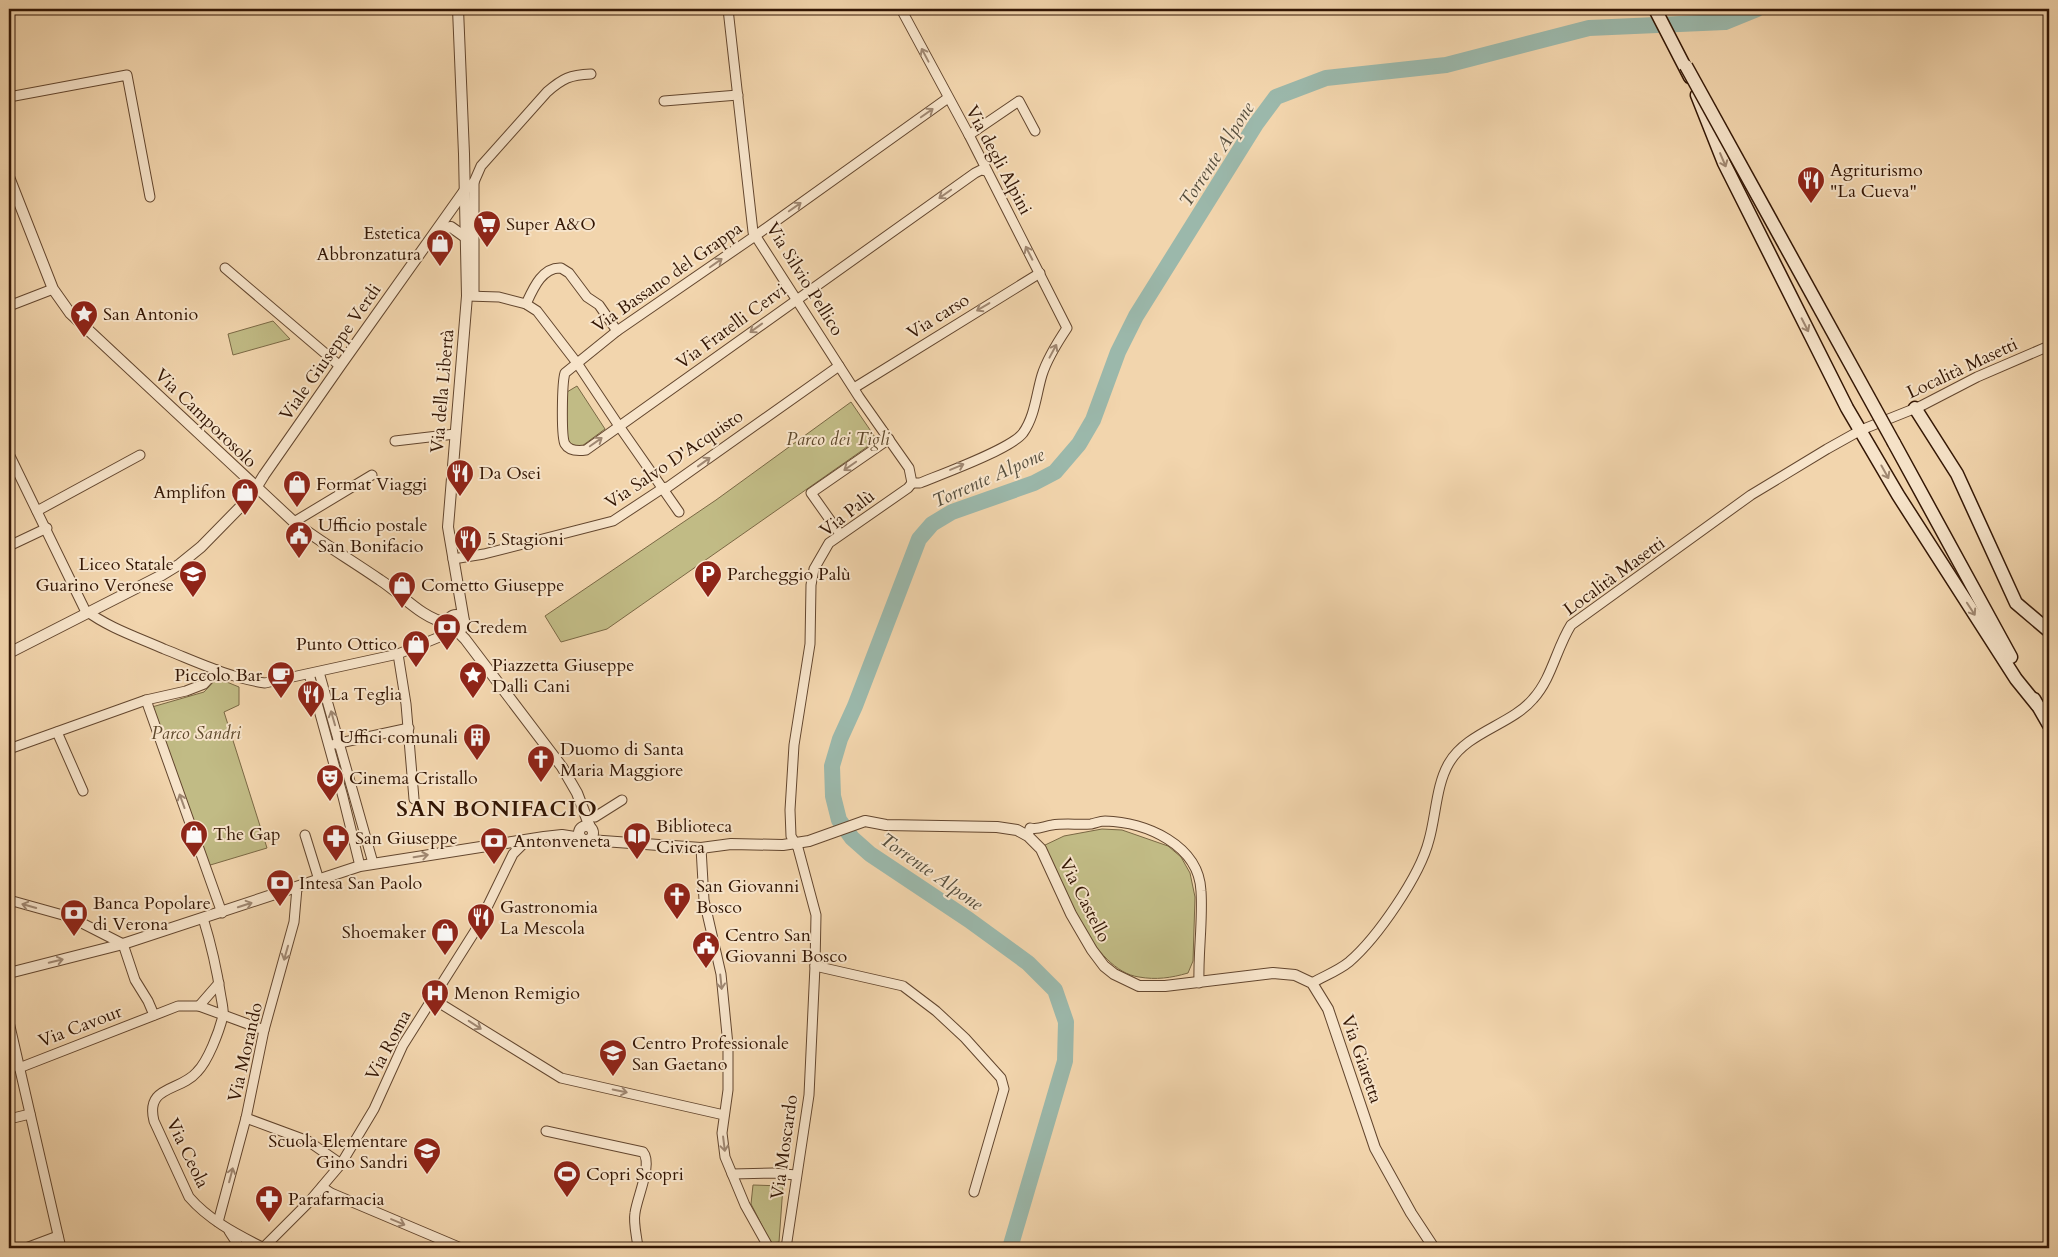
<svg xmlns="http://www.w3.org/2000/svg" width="2058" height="1257" viewBox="0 0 2058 1257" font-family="Cardo,serif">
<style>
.green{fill:#c1bb85;stroke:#7a6844}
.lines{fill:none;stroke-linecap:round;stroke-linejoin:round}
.river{stroke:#9bb8ab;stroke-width:16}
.minor-casing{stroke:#63462e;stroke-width:11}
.tertiary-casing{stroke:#63462e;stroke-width:12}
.secondary-casing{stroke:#331604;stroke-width:15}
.minor{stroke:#f7e4ca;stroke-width:9}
.tertiary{stroke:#f7e4ca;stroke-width:10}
.secondary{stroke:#f7e4ca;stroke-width:12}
.secondary-bridge-casing{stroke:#331604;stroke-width:15;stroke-linecap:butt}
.secondary-bridge{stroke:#f7e4ca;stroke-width:12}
.oneway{stroke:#9f8771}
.labels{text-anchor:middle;stroke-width:4;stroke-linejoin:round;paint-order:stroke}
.street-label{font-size:18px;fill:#331604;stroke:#f7e4ca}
.poi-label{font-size:18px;fill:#331604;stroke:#f7e4ca;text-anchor:start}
.park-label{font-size:18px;font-style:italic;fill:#5e482b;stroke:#f7e4ca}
.water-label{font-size:19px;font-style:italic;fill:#574f3e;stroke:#f7e4ca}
.district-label{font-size:22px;font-weight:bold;letter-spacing:1px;fill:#331604;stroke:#f7e4ca}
</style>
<rect width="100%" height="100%" fill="#f2d5ad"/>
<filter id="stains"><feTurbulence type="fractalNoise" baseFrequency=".004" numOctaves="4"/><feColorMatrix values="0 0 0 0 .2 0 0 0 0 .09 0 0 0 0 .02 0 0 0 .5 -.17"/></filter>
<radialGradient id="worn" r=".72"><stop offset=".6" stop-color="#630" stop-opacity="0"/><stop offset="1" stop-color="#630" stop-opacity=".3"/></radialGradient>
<g class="green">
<polygon points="273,321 290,339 233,355 228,334"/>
<path d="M577,386l28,43 -23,17h-10c-11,-11 -6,-39 -5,-54z"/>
<polygon points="851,402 877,440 607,629 561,642 545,616 716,500"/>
<polygon points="217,678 239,687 239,705 224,712 267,848 207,866 152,707 204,692"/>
<path d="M1102,829l20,1 46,16 13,11 9,16 5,24 -2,64 -5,12c-17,5 -32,7 -49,4 -46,-6 -78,-94 -96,-131l21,-10z"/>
<polygon points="753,1185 783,1186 779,1242 771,1243 751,1204"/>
</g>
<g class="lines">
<polyline class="river" points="1010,1248 1065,1061 1066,1022 1055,990 1028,963 969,920 870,854 852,838 839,820 833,796 832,766 840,739 855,706 919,539 932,524 952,512 1034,483 1055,472 1079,444 1093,420 1118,352 1136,316 1256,124 1276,97 1326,78 1446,65 1589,28 1725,22 1757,9"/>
<g class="minor-casing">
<g id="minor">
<polyline points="728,9 753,232 859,397 909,468 912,483"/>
<path d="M901,9l68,126 98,193c-10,15 -20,31 -25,47 -6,20 -7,41 -19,58 -12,16 -81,41 -103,50h-8"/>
<polyline points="9,97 127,75 150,197"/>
<path d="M948,98l-193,138 -138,95 -52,42c-3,9 -4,64 0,71 4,7 14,7 21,6l389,-277 6,-3 6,1"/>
<polyline points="664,101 738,95"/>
<polyline points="969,135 1019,101 1035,131"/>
<path d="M465,190l9,-8 7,-16 66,-74c16,-14 23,-17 44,-18"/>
<polyline points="225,268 340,366"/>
<polyline points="474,295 474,182"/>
<polyline points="467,296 499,297 526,304 537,311 577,363 619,426 679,512"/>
<path d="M526,304c7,-15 16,-37 35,-36l8,5 18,24 12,8 18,26"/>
<polyline points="9,306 53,289"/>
<polyline points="854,388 1040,273"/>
<polyline points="395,441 455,434"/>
<path d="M9,454l76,156c24,18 52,27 79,39 33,13 66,29 101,34l133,-29 56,-23"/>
<polyline points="37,511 140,455"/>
<polyline points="294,522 372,475"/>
<polyline points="840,534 811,493 889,439"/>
<polyline points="9,546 47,528"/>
<polyline points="453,559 484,554 613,521 663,488 668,487 839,366"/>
<polyline points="398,654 406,704 414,799"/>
<polyline points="319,672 373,863"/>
<polyline points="309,674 343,797 360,866"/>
<polyline points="146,700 222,913"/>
<polyline points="57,732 83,791"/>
<polyline points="335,744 409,728"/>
<polyline points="9,749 146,700 186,691 204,684 217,670"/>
<polyline points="595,817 622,800"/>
<polyline points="305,835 319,880"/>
<path d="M1028,836l2,-8c9,2 14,-2 22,-3 13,-2 26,0 39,-1 5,-1 9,-3 14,-3 41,1 94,24 96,70 2,30 -3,61 -2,92"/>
<polyline points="701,848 704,900 721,974 728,1045 728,1090 722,1133 725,1157 745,1205 769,1248"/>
<polyline points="9,900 70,917 123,944 135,980 148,1001 154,1015"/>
<path d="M203,918c8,26 14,52 18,79 1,6 3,14 2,19 -4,16 -15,45 -26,56 -17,20 -52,13 -43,49l35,76c19,22 45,36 71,49"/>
<polyline points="815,966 903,986 936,1011 965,1038 1001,1078 1004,1089 974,1192"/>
<path d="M1312,983c12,-7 26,-12 37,-21 28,-24 71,-86 80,-122 7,-24 7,-55 20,-77 18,-31 62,-38 84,-64 19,-21 23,-50 38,-74l180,-130 76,-46 34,-19 60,-24 56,-29 72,-31"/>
<polyline points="433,999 561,1078 724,1115"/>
<polyline points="199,1006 219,983"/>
<polyline points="9,1022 61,1248"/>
<polyline points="19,1068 178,1006 199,1006 264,1030"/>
<polyline points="246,1118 308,1141 341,1164"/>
<polyline points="9,1119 30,1114"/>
<path d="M546,1131l97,21c10,12 -6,45 -8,61 -2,10 2,24 3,35"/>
<polyline points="732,1174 773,1173 796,1175"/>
<polyline points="322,1187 331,1193 461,1248"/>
<polyline points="218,1222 246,1118 264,1030 294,922 297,888"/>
<polyline points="229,1231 240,1248"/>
<polyline points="265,1246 308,1203 341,1164 374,1109 403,1045 477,928 513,854 526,841"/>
<polyline points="26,1248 58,1236"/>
<polyline points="786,1248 809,1095 815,966 816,915 798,848 791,836 790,810 794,745 810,644 811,585 814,569 829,543 908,488 912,483"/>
</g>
</g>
<g class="tertiary-casing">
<g id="tertiary">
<polyline points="458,9 464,154 467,296 448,527 464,621"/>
<path d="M9,177l44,112 17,24 224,209c28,21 57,38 86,58 22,14 41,38 67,43"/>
<polyline points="436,234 444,228 451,227 465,237"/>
<circle cx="456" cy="623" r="8"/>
<polyline points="457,631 465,639 562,767 577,793 590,827"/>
<polyline points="9,653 162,575 180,564 201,547 251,496 264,475 340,366 465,190"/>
<circle cx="586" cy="833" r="7"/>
<polyline points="589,840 701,848 731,844 783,845 809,841 865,821 886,825 997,827 1017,830 1028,836 1041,849 1071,914 1092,950 1104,966 1114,974 1139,986 1165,986 1273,973 1295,975 1312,983 1328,1009 1375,1148 1411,1213 1434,1248"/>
<polyline points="9,973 123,944 360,866 544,837 562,835 581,838"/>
</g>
</g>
<g class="secondary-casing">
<g id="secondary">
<polyline points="1655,9 1690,77"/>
<polyline points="1697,95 1724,163 1847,408 1898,495 2016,679 2037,705"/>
<polyline points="1915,408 1957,474 2016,603 2049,631"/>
<polyline points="1894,443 2011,657"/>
<polyline points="2034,699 2049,725"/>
</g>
</g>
<use href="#minor" class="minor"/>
<use href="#tertiary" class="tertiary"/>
<use href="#secondary" class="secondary"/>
<g class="secondary-bridge-casing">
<polyline id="secondary-bridge" points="1686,66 1894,443"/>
</g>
<use href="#secondary-bridge" class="secondary-bridge"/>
</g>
<defs><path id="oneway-shaft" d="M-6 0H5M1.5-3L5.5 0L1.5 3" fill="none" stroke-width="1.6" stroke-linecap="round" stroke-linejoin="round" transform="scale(1.25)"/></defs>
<g class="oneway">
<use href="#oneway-shaft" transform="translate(925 55) rotate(-118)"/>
<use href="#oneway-shaft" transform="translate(927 113) rotate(-35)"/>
<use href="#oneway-shaft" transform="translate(1723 160) rotate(67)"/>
<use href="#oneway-shaft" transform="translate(945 194) rotate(145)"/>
<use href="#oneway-shaft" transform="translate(795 207) rotate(-35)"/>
<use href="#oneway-shaft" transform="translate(1029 253) rotate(-117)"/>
<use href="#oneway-shaft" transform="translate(716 263) rotate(-35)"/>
<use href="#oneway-shaft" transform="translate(983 307) rotate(149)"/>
<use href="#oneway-shaft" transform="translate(1805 325) rotate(63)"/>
<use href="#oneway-shaft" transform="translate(756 328) rotate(144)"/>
<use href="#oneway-shaft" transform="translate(1053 351) rotate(-62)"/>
<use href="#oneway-shaft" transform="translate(596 442) rotate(-35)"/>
<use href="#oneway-shaft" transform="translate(704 462) rotate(-36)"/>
<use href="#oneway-shaft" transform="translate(850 466) rotate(145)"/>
<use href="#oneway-shaft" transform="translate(957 467) rotate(-23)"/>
<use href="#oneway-shaft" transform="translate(1885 472) rotate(61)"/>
<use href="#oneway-shaft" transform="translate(1971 609) rotate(57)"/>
<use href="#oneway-shaft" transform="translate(333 718) rotate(-106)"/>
<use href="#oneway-shaft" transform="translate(182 801) rotate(-110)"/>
<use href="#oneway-shaft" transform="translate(421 856) rotate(-9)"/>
<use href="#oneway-shaft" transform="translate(245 905) rotate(-18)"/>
<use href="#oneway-shaft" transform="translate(29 906) rotate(-164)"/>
<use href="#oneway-shaft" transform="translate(286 953) rotate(106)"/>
<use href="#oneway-shaft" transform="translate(56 961) rotate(-14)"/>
<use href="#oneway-shaft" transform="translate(721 982) rotate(84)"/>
<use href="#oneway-shaft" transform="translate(475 1025) rotate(33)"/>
<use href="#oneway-shaft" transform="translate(620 1091) rotate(12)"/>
<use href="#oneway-shaft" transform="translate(724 1144) rotate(83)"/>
<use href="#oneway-shaft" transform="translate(231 1175) rotate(-75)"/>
<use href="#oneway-shaft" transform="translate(398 1222) rotate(23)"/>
</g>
<defs>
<g id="restaurant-pin" transform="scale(1.4375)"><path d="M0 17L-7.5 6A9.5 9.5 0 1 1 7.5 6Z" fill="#8f2418" stroke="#f7e4ca"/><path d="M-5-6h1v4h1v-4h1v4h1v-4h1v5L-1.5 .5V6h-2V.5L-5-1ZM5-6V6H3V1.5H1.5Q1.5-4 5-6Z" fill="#fff"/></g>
<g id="supermarket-pin" transform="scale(1.4375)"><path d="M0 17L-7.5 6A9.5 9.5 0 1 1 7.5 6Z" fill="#8f2418" stroke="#f7e4ca"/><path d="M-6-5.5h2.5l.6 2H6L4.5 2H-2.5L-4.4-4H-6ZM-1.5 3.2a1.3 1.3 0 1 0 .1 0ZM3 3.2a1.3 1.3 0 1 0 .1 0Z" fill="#fff"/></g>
<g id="shop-pin" transform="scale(1.4375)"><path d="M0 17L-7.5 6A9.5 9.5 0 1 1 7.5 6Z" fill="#8f2418" stroke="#f7e4ca"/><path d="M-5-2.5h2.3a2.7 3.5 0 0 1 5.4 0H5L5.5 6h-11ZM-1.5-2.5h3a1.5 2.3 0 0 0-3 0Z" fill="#fff"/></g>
<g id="sight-pin" transform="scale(1.4375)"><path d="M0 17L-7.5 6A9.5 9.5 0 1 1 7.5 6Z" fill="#8f2418" stroke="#f7e4ca"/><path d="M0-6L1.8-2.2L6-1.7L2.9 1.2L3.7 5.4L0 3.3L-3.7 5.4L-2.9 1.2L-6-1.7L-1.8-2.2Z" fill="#fff"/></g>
<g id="civic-pin" transform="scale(1.4375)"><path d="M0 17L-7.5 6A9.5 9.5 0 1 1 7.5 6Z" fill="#8f2418" stroke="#f7e4ca"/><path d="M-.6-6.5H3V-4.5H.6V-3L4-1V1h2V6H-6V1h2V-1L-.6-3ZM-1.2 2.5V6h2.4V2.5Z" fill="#fff"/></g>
<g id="school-pin" transform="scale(1.4375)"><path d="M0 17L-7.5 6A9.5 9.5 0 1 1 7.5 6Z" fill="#8f2418" stroke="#f7e4ca"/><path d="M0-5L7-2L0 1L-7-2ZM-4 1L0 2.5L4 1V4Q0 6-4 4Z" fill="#fff"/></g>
<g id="parking-pin" transform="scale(1.4375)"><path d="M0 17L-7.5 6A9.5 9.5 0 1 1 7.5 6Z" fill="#8f2418" stroke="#f7e4ca"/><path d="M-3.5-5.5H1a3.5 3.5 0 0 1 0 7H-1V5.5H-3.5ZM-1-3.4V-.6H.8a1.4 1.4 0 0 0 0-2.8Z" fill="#fff"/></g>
<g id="bank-pin" transform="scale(1.4375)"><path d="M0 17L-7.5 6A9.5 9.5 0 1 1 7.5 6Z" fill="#8f2418" stroke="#f7e4ca"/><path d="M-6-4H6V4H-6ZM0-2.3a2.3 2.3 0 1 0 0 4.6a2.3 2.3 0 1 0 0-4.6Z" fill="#fff"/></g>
<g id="cafe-pin" transform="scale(1.4375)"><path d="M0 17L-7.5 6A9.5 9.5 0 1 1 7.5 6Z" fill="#8f2418" stroke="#f7e4ca"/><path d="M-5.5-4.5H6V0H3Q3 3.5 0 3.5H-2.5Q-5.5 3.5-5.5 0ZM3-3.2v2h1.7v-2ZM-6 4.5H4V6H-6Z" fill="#fff"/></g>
<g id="building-pin" transform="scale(1.4375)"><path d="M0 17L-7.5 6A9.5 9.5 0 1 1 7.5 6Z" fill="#8f2418" stroke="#f7e4ca"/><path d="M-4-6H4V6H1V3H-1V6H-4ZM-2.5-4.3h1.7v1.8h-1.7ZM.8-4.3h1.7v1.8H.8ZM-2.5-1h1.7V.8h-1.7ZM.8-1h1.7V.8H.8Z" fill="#fff"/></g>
<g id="church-pin" transform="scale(1.4375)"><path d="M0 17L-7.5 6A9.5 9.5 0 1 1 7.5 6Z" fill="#8f2418" stroke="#f7e4ca"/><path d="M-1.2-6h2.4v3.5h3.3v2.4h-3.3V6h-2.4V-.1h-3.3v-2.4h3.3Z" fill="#fff"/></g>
<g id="theatre-pin" transform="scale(1.4375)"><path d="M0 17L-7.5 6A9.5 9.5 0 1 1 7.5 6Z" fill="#8f2418" stroke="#f7e4ca"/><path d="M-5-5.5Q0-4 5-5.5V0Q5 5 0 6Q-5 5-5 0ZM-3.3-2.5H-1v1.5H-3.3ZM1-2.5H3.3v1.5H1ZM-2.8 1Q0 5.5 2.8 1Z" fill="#fff"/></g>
<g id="library-pin" transform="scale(1.4375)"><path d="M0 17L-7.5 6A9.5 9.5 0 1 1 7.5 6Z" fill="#8f2418" stroke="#f7e4ca"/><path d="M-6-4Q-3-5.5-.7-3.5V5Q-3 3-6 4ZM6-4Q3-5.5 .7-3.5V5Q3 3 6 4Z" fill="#fff"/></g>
<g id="pharmacy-pin" transform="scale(1.4375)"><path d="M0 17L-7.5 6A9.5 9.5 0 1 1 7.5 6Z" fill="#8f2418" stroke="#f7e4ca"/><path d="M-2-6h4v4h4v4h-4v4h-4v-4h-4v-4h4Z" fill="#fff"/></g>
<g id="hospital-pin" transform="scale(1.4375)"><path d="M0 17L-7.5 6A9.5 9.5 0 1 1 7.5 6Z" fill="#8f2418" stroke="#f7e4ca"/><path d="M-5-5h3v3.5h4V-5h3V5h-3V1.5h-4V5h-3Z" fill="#fff"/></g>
<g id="stadium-pin" transform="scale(1.4375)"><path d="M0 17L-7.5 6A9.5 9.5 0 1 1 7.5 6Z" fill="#8f2418" stroke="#f7e4ca"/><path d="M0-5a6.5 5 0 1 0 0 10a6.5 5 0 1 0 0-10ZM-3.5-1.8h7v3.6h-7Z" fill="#fff"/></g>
</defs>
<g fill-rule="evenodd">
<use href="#restaurant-pin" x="1811" y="180"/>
<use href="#supermarket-pin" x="487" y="224"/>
<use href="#shop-pin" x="440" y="243"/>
<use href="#sight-pin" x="84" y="314"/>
<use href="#restaurant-pin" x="460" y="473"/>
<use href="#shop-pin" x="297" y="484"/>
<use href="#shop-pin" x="245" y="492"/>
<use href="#civic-pin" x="299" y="535"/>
<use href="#restaurant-pin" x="468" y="539"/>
<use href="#school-pin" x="193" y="574"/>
<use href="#parking-pin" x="708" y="574"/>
<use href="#shop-pin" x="402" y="585"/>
<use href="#bank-pin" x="447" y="627"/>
<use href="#shop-pin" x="416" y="644"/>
<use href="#cafe-pin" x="281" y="675"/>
<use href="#sight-pin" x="473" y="675"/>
<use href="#restaurant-pin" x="311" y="694"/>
<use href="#building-pin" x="477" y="737"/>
<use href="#church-pin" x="541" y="759"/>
<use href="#theatre-pin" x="330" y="778"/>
<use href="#shop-pin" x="194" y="834"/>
<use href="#library-pin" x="637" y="836"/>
<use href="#pharmacy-pin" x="336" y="838"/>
<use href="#bank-pin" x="494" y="841"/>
<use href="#bank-pin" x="280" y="883"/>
<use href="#church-pin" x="677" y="896"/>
<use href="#bank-pin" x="74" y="913"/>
<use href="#restaurant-pin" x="481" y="917"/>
<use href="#shop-pin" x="445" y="932"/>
<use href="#civic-pin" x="706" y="945"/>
<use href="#hospital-pin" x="435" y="993"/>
<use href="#school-pin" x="613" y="1053"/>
<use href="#school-pin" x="427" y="1151"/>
<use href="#stadium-pin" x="567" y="1174"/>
<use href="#pharmacy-pin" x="269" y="1199"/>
</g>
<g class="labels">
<g class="street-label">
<text transform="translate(999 160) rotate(62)" y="6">Via degli Alpini</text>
<text transform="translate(667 277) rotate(-35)" y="6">Via Bassano del Grappa</text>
<text transform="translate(805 279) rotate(58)" y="6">Via Silvio Pellico</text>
<text transform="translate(938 316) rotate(-32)" y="6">Via carso</text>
<text transform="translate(731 326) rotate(-36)" y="6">Via Fratelli Cervi</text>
<text transform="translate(330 352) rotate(-55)" y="6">Viale Giuseppe Verdi</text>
<text transform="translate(1962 368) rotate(-25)" y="6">Località Masetti</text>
<text transform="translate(442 391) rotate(-85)" y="6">Via della Libertà</text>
<text transform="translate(206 418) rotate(44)" y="6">Via Camporosolo</text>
<text transform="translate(674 459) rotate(-34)" y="6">Via Salvo D'Acquisto</text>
<text transform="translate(847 513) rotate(-38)" y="6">Via Palù</text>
<text transform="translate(1614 576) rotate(-36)" y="6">Località Masetti</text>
<text transform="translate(1085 900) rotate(63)" y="6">Via Castello</text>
<text transform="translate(80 1026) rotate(-21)" y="6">Via Cavour</text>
<text transform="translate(388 1045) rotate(-62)" y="6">Via Roma</text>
<text transform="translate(245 1052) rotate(-77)" y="6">Via Morando</text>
<text transform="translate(1362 1059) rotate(71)" y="6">Via Giaretta</text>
<text transform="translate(784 1147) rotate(-82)" y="6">Via Moscardo</text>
<text transform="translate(188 1153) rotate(64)" y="6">Via Ceola</text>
</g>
<g class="poi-label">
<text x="1830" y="176">Agriturismo<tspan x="1830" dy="21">"La Cueva"</tspan></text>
<text x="506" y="230">Super A&amp;O</text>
<text x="421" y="239" text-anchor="end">Estetica<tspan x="421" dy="21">Abbronzatura</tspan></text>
<text x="103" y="320">San Antonio</text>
<text x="479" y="479">Da Osei</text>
<text x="316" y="490">Format Viaggi</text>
<text x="226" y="498" text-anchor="end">Amplifon</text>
<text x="318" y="531">Ufficio postale<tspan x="318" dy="21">San Bonifacio</tspan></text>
<text x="487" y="545">5 Stagioni</text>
<text x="174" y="570" text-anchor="end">Liceo Statale<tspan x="174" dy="21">Guarino Veronese</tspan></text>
<text x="727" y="580">Parcheggio Palù</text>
<text x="421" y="591">Cometto Giuseppe</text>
<text x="466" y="633">Credem</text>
<text x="397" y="650" text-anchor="end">Punto Ottico</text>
<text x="492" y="671">Piazzetta Giuseppe<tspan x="492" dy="21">Dalli Cani</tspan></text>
<text x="262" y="681" text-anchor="end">Piccolo Bar</text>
<text x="330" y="700">La Teglia</text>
<text x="458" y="743" text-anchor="end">Uffici comunali</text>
<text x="560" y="755">Duomo di Santa<tspan x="560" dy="21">Maria Maggiore</tspan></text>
<text x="349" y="784">Cinema Cristallo</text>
<text x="656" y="832">Biblioteca<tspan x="656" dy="21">Civica</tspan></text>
<text x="213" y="840">The Gap</text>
<text x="355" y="844">San Giuseppe</text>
<text x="513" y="847">Antonveneta</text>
<text x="299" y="889">Intesa San Paolo</text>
<text x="696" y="892">San Giovanni<tspan x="696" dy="21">Bosco</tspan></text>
<text x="93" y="909">Banca Popolare<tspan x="93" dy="21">di Verona</tspan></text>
<text x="500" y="913">Gastronomia<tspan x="500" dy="21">La Mescola</tspan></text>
<text x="426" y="938" text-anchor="end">Shoemaker</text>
<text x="725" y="941">Centro San<tspan x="725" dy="21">Giovanni Bosco</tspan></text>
<text x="454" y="999">Menon Remigio</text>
<text x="632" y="1049">Centro Professionale<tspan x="632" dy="21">San Gaetano</tspan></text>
<text x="408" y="1147" text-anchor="end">Scuola Elementare<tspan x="408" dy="21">Gino Sandri</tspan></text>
<text x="586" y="1180">Copri Scopri</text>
<text x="288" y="1205">Parafarmacia</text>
</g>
<g class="park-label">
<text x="838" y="445">Parco dei Tigli</text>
<text x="196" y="739">Parco Sandri</text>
</g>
<g class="water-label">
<text transform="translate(1216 154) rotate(-57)" y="7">Torrente Alpone</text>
<text transform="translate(988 477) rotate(-24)" y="7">Torrente Alpone</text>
<text transform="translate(932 871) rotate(35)" y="7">Torrente Alpone</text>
</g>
<g class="district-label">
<text x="497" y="816">SAN BONIFACIO</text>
</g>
</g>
<rect width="2058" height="1257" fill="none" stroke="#f2d5ad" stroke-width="30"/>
<rect x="10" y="10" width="2038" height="1237" fill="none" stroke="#331604" stroke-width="2.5"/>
<rect x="15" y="15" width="2028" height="1227" fill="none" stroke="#331604"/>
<rect width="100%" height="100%" filter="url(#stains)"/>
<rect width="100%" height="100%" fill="url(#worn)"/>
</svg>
